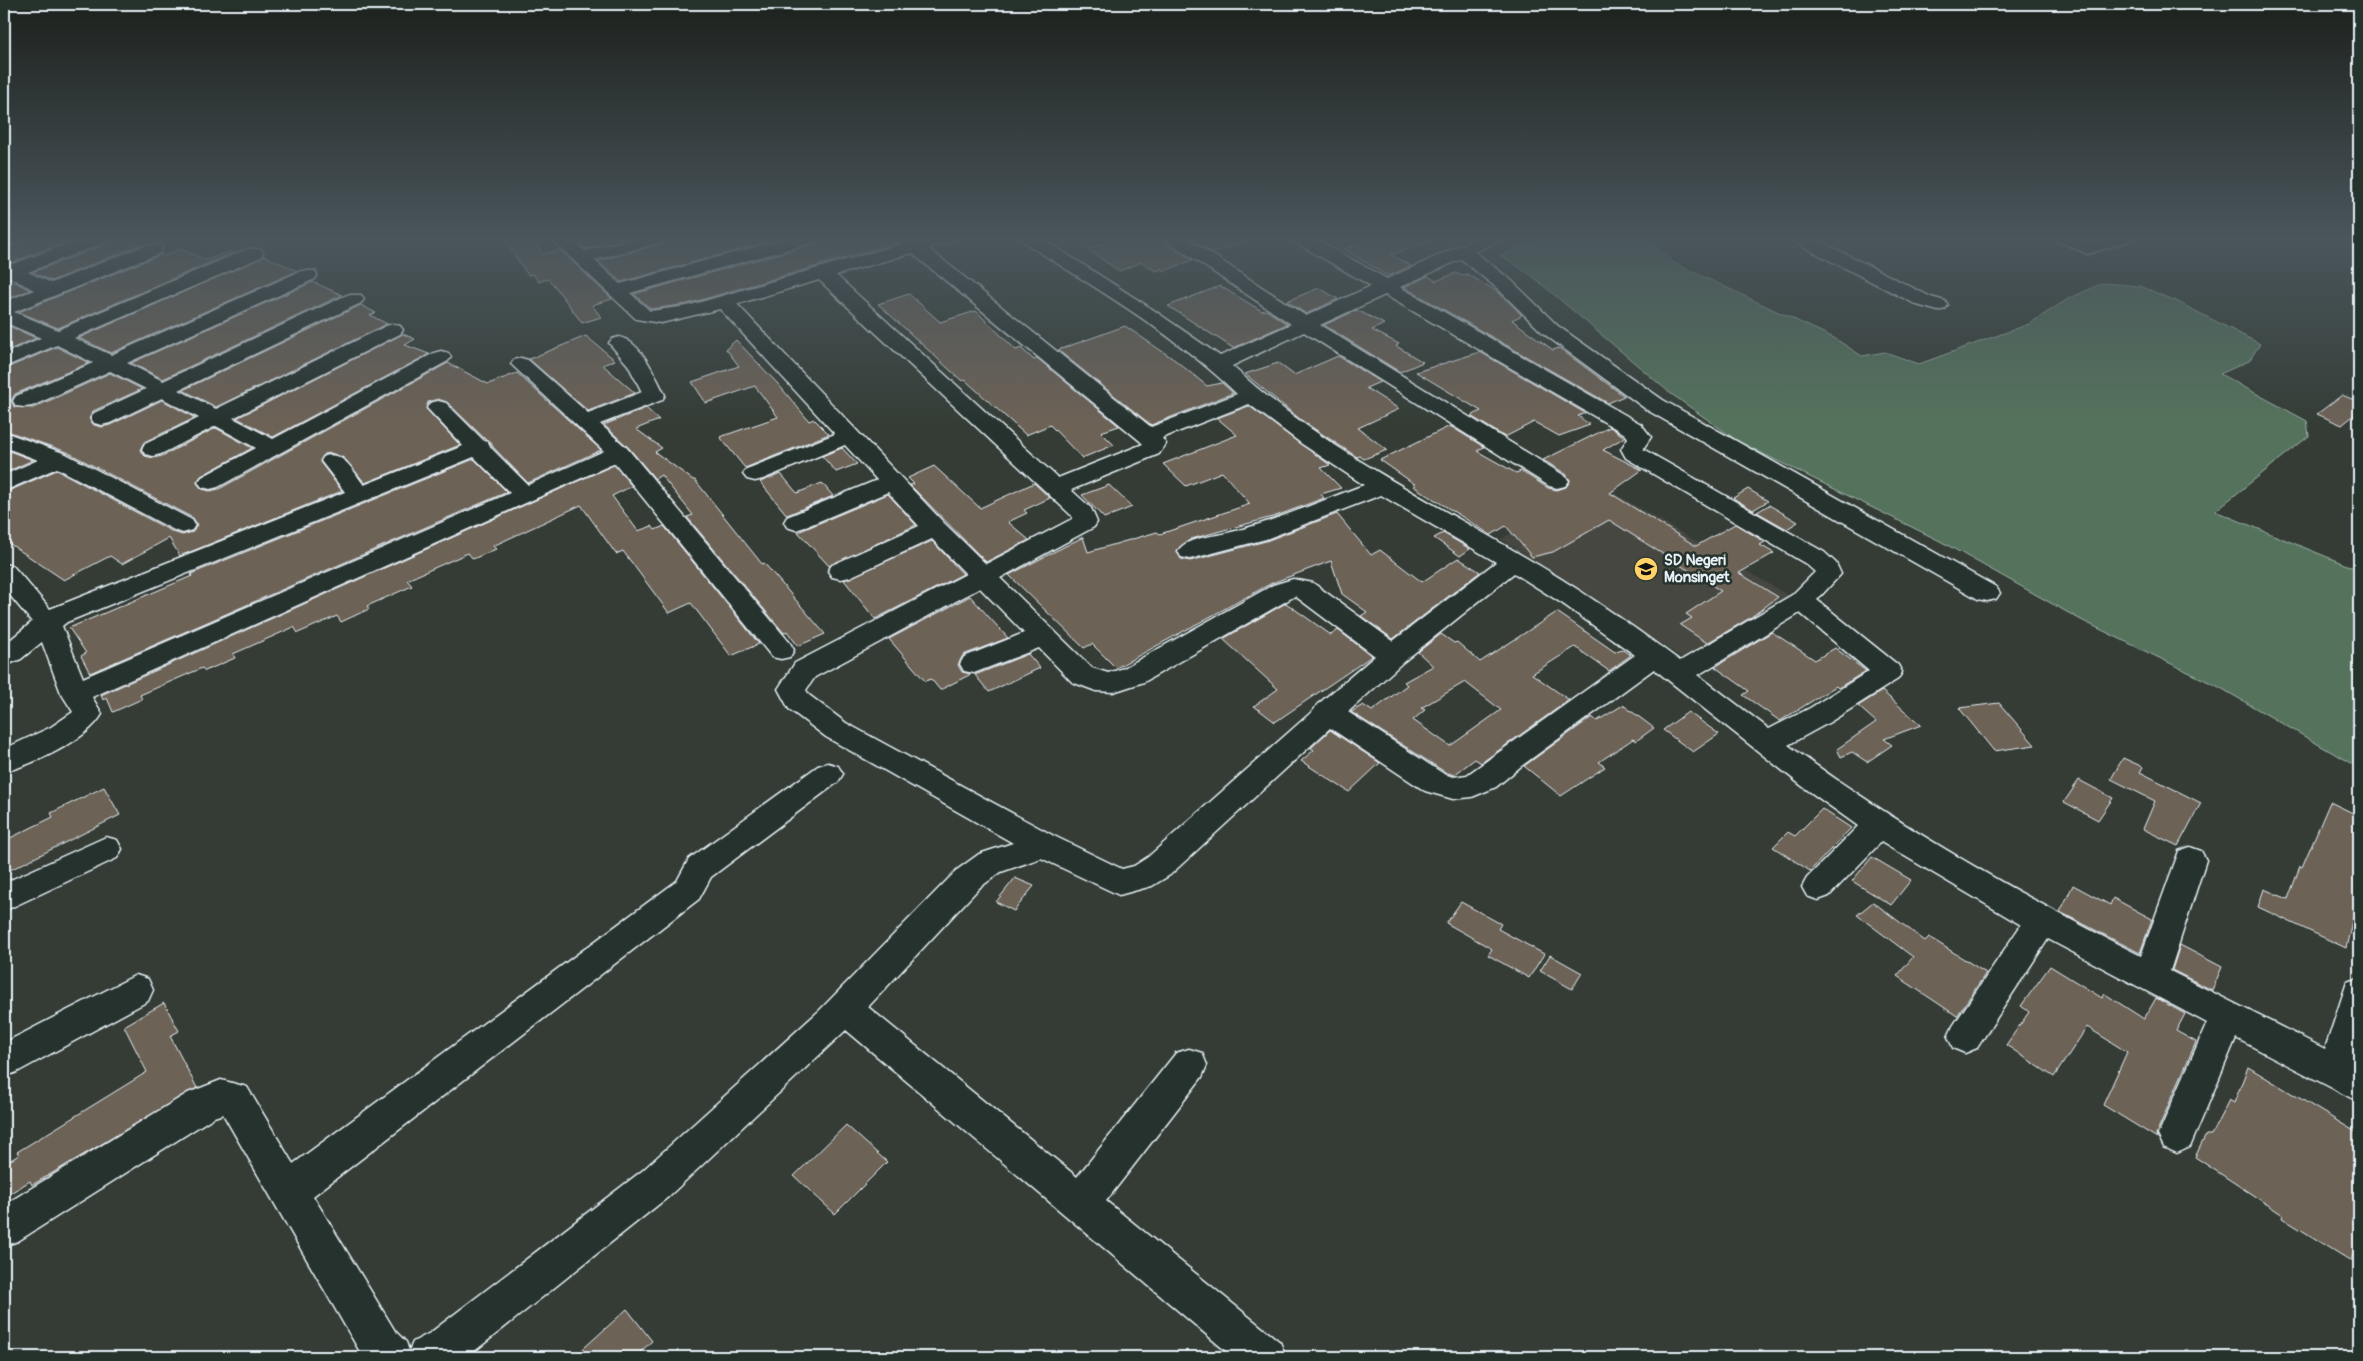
<svg xmlns="http://www.w3.org/2000/svg" width="2363" height="1361" viewBox="0 0 2363 1361" font-family="Pangolin,sans-serif">
<style>
.built{fill:#45473f}
.green{fill:#54735c;stroke:#9eb2aa}
.building{fill:#6d6257;stroke:#e8f1f8;fill-rule:evenodd}
.lines{fill:none;stroke-linecap:round;stroke-linejoin:round}
.minor-casing{stroke:#e8f1f8;stroke-width:3}
.minor{fill:#26332d;fill-rule:evenodd}
.labels{text-anchor:middle;stroke-width:5;stroke-linejoin:round;paint-order:stroke}
.poi-label{font-size:15px;font-weight:bold;fill:#e8f1f8;stroke:#26332d;text-anchor:start}
</style>
<rect width="100%" height="100%" fill="#343c35"/>
<filter id="ink" filterUnits="userSpaceOnUse"><feTurbulence type="fractalNoise" baseFrequency=".02" numOctaves="2"/><feDisplacementMap in="SourceGraphic" scale="10" xChannelSelector="R" yChannelSelector="G"/><feConvolveMatrix kernelMatrix="1 2 1 2 8 2 1 2 1" color-interpolation-filters="sRGB"/></filter>
<g filter="url(#ink)">
<polygon class="built" points="1597,483 1796,600 1699,669 1501,539"/>
<polygon class="green" points="1548,237 1647,237 1674,263 1834,338 1862,356 1885,352 1919,364 2029,324 2068,299 2103,283 2140,286 2178,302 2260,344 2249,361 2220,374 2307,421 2309,436 2215,511 2359,570 2359,768 2219,687 2081,620 1940,541 1739,442 1670,393 1532,276 1500,255"/>
<g class="building">
<polygon points="32,237 50,242 63,237 80,237 13,262 4,259 4,248 22,243"/>
<polygon points="115,237 121,237 140,245 51,281 33,272 109,243"/>
<polygon points="502,237 529,237 543,254 560,250 612,299 592,305 601,317 582,323 554,285 547,279 539,282 533,274 528,275"/>
<polygon points="580,237 633,237 585,249 580,244 585,243"/>
<polygon points="671,237 786,237 621,282 598,261 666,243"/>
<polygon points="823,237 903,237 903,241 687,304 651,309 634,294 818,243"/>
<polygon points="1123,237 1162,237 1166,243 1193,260 1164,271 1161,269 1156,271 1142,262 1119,271 1087,249"/>
<polygon points="1188,237 1250,237 1251,239 1213,253"/>
<polygon points="1386,237 1435,237 1435,239 1391,255 1411,266 1388,276 1343,249"/>
<polygon points="180,249 207,260 229,251 232,253 58,328 19,312 160,255 163,256"/>
<polygon points="265,256 297,271 111,353 79,338"/>
<polygon points="1456,273 1462,276 1467,274 1498,292 1522,315 1512,320 1553,350 1559,348 1624,396 1608,403 1404,287 1428,276 1436,281"/>
<polygon points="15,282 30,290 4,300 4,286"/>
<polygon points="313,282 342,295 163,379 131,363"/>
<polygon points="1220,286 1262,311 1266,310 1287,324 1233,348 1168,306"/>
<polygon points="1319,288 1338,299 1306,314 1287,301"/>
<polygon points="909,294 940,322 976,311 1016,350 1021,348 1034,360 1037,358 1119,426 1101,432 1114,445 1082,458 1050,425 1026,435 965,380 962,381 878,304"/>
<polygon points="361,305 376,313 370,315 387,324 216,407 183,390"/>
<polygon points="1357,310 1384,324 1372,330 1399,344 1396,346 1423,362 1400,372 1324,325"/>
<polygon points="4,324 36,338 4,352"/>
<polygon points="1125,326 1175,360 1207,386 1222,383 1233,393 1151,425 1058,350"/>
<polygon points="403,334 415,339 405,345 429,354 273,437 237,418"/>
<polygon points="586,336 615,360 603,365 635,393 588,411 529,359"/>
<polygon points="736,340 778,384 809,421 814,419 829,434 745,468 720,437 778,417 755,386 706,403 692,382 739,366 726,349"/>
<polygon points="57,347 89,363 15,394 11,400 14,407 33,408 110,373 142,389 93,411 89,419 94,425 102,427 110,425 162,400 195,418 144,442 140,450 145,456 153,458 162,456 216,428 252,448 201,476 197,483 202,489 210,491 219,489 448,363 488,384 517,373 601,450 528,483 493,447 490,441 485,439 447,402 438,399 428,402 426,409 460,445 365,483 344,458 331,453 324,454 320,462 342,491 180,556 169,538 122,564 110,556 64,580 4,540 4,493 57,470 173,532 182,535 193,532 197,524 193,518 67,452 4,430 4,369"/>
<polygon points="1480,352 1585,413 1578,416 1590,425 1559,436 1534,422 1505,437 1471,416 1481,411 1416,372"/>
<polygon points="1338,356 1380,382 1366,388 1399,409 1358,428 1387,450 1364,459 1360,456 1357,457 1301,420 1245,374 1278,363 1294,375"/>
<polygon points="2342,395 2359,402 2359,411 2342,425 2317,414"/>
<polygon points="1249,406 1330,465 1321,468 1341,488 1321,494 1324,498 1276,516 1191,539 1177,550 1181,559 1190,561 1266,541 1337,514 1371,555 1380,550 1422,582 1458,558 1480,572 1393,639 1361,616 1367,612 1342,594 1331,561 1272,583 1116,668 1092,644 1084,648 1009,575 1083,537 1088,552 1157,532 1160,534 1250,504 1222,472 1186,486 1163,464 1237,435 1217,418"/>
<polygon points="646,408 659,420 636,429 662,448 655,452 693,480 695,480 762,564 764,563 825,634 798,646 787,631 784,633 687,517 693,515 661,475 655,479 628,447 604,425"/>
<polygon points="1450,426 1484,447 1477,451 1516,473 1521,471 1548,488 1557,490 1566,487 1570,480 1566,474 1543,460 1610,427 1625,437 1603,450 1642,470 1610,493 1696,546 1735,524 1765,542 1760,545 1774,553 1739,573 1778,597 1750,618 1707,643 1680,625 1692,618 1686,614 1721,591 1609,520 1553,552 1532,557 1506,526 1491,535 1413,486 1416,485 1380,460"/>
<polygon points="842,448 857,464 836,472 822,456"/>
<polygon points="4,449 33,460 4,473"/>
<polygon points="474,459 507,492 90,673 81,656 86,653 69,628 192,576 191,574"/>
<polygon points="614,465 632,486 612,496 638,531 652,526 655,530 664,526 759,644 731,656 691,603 669,613 623,551 616,554 581,505 493,546 496,549 473,559 468,553 407,580 412,586 367,606 369,609 341,622 337,616 298,633 294,627 233,654 235,658 205,671 202,668 140,695 142,699 113,712 107,698 103,700 101,695"/>
<polygon points="934,466 980,508 1034,483 1050,498 1024,510 1027,513 1008,522 1029,540 986,562 910,485 914,484 908,478"/>
<polygon points="781,474 797,493 822,483 833,496 787,515 760,482"/>
<polygon points="1109,485 1132,507 1104,518 1082,495"/>
<polygon points="1748,489 1768,501 1753,510 1733,498"/>
<polygon points="888,494 916,525 829,566 798,532"/>
<polygon points="1769,505 1798,522 1787,529 1757,512"/>
<polygon points="1443,533 1470,549 1460,556 1434,538"/>
<polygon points="932,541 963,574 875,619 844,580"/>
<polygon points="970,596 1008,638 963,655 958,665 962,672 971,674 940,690 931,679 925,681 889,639"/>
<polygon points="1286,603 1331,635 1338,630 1372,656 1275,722 1254,706 1278,689 1223,639"/>
<path d="M1557,612l58,40 6,-3 10,6 -22,16 -34,-24 -43,27 37,26 -88,63 -6,-4 -21,16 -9,-3 -94,-60 12,-7 9,6 35,-26 -3,-3 29,-16 -15,-14 23,-18 13,9 3,-1 23,20zM1465,682l36,28 -51,36 -37,-26 12,-10 -4,-2z"/>
<polygon points="1772,632 1815,660 1835,648 1866,671 1838,688 1836,686 1780,721 1743,695 1749,691 1715,667"/>
<polygon points="1028,654 1040,668 989,692 975,675"/>
<polygon points="1882,691 1921,725 1884,739 1892,745 1867,762 1852,752 1841,757 1837,749 1876,722 1858,706"/>
<polygon points="1999,703 2035,745 1994,751 1959,708"/>
<polygon points="1623,705 1654,728 1636,741 1633,739 1599,762 1605,767 1561,796 1524,766 1592,717 1597,721"/>
<polygon points="1688,712 1719,734 1693,752 1663,730"/>
<polygon points="1330,730 1380,763 1349,792 1301,761 1314,750 1311,748"/>
<polygon points="2123,758 2143,767 2140,772 2201,803 2178,846 2143,829 2155,801 2111,779"/>
<polygon points="2079,780 2113,798 2098,820 2064,802"/>
<polygon points="104,787 120,815 4,873 4,841 53,817 51,813"/>
<polygon points="2330,802 2359,816 2359,920 2353,917 2346,948 2258,907 2264,889 2288,899 2300,866 2302,867"/>
<polygon points="1822,809 1851,828 1810,871 1773,847 1788,832 1795,836"/>
<polygon points="1872,857 1911,880 1891,905 1852,881"/>
<polygon points="1015,878 1034,886 1014,911 996,902"/>
<polygon points="2073,885 2110,905 2113,898 2152,919 2140,953 2060,912"/>
<polygon points="1461,902 1501,924 1498,929 1544,954 1529,978 1488,955 1492,949 1446,923"/>
<polygon points="1873,902 1925,941 1929,937 1986,973 1957,1016 1897,976 1913,957 1857,915"/>
<polygon points="2180,945 2222,967 2212,990 2172,970"/>
<polygon points="1550,955 1582,973 1572,989 1540,971"/>
<polygon points="2050,966 2102,998 2105,994 2144,1019 2156,998 2185,1014 2176,1031 2196,1042 2156,1134 2157,1138 2103,1105 2127,1052 2087,1027 2054,1077 2006,1045 2029,1012 2021,1006"/>
<polygon points="164,1003 179,1031 170,1036 197,1088 32,1185 30,1181 4,1197 4,1164 19,1155 17,1152 147,1072 124,1026"/>
<polygon points="2248,1067 2359,1134 2359,1233 2351,1261 2282,1218 2283,1215 2195,1157 2206,1135 2211,1135 2229,1100 2234,1103"/>
<polygon points="846,1125 887,1162 835,1214 794,1176"/>
<polygon points="627,1309 652,1341 635,1357 574,1357"/>
</g>
<g class="lines">
<g class="minor-casing">
<g id="minor">
<polygon points="4,237 25,237 22,241 4,246"/>
<polygon points="86,237 111,237 108,241 28,272 51,283 146,245 160,245 162,249 160,253 14,312 58,330 247,249 261,249 263,253 261,257 74,338 111,355 301,271 315,271 317,275 315,279 127,363 163,381 347,295 361,295 364,299 361,303 179,390 216,409 386,326 393,324 400,326 403,330 400,334 233,418 273,439 434,353 441,351 448,353 451,357 448,361 218,487 210,489 202,487 198,482 202,477 256,448 216,426 161,454 153,456 145,454 142,449 145,444 199,418 162,398 110,423 102,425 94,423 91,418 94,413 146,389 110,371 32,406 24,407 16,406 13,401 16,396 93,363 57,345 4,367 4,354 41,338 4,322 4,302 34,290 4,274 4,261 13,264"/>
<path d="M549,237h19l17,14 55,-14h29l-3,4 -72,19 26,24 172,-47h29l-3,4 -188,52 20,18 37,-5 221,-64 21,-5h28l-3,4 -26,7 223,179 86,-33c-63,-61 -142,-106 -215,-153l-3,-4h21l112,72 68,47 71,-32 -124,-83 -3,-4h21l121,79 65,-30 -78,-45 -3,-4h22l75,42 92,-42h23l-3,4 -24,11 37,29 46,45 105,74 333,187 4,6 -4,6 -9,2 -9,-2 -331,-189 -103,-76 -46,-45 -37,-30 -61,28 241,137 10,13 -8,12 181,103 12,11 5,11 -24,26 81,65 4,7 -4,7 -68,43 -42,23c111,82 230,149 353,211l38,-105 11,-4 11,4 5,9 -36,111 155,78 22,-67 12,-4v76l-3,11 3,2v35l-123,-64 -46,109 -13,6 -13,-6 -6,-12 49,-112 -159,-84 -71,109 -12,5 -12,-5 -5,-11 5,-11 68,-101 -140,-83 -52,54 -11,4 -11,-4 -5,-9 5,-9 51,-52 -56,-40 -148,-117 -134,98 -24,20 -24,10 -19,2 -28,-8 -95,-63 -160,147 -18,11 -33,9 -78,-37 -40,14 -22,16 -111,119 209,170 99,-124 13,-4 13,4 5,12 -5,12 -96,124 174,141 6,15h-53l-387,-327 -178,167 -201,160h-104l-140,-243 -9,3 -196,124 -14,5v-41l184,-112 33,-13 26,7 46,77 384,-283 12,-22 129,-93 10,-3 10,3 5,8 -5,8 -127,95 -12,22 -386,297 82,135 11,11 3,9 4,-9 17,-9 212,-162 178,-161 137,-140 22,-16 34,-11 -187,-106 -37,-28 -11,-20 17,-26 171,-89 -34,-35 -82,38 -9,2 -9,-2 -4,-6 4,-6 87,-39 -31,-34 -83,35 -9,3 -9,-3 -3,-5 3,-5 90,-37 -32,-35 -82,34 -8,2 -8,-2 -4,-5 4,-5 88,-35 -115,-125 -59,14 -25,-4zM912,253l228,188 3,3 -85,34 -222,-203zM819,280l253,236v3l-86,45 -42,-41 -207,-219zM1385,295l240,139 3,4 -7,11 5,9 180,106 9,8 -23,23 -112,66c-51,-38 -103,-74 -157,-105 -100,-59 -204,-110 -291,-190l72,-34 245,154 8,2 8,-2 4,-5 -4,-5 -245,-151zM1249,404l53,40 62,41c-46,17 -93,38 -141,49 -14,3 -37,4 -45,17l3,6 9,2 76,-20 115,-44 115,67 -103,79 -80,-58 -20,-4 -20,6 -149,83 -16,5 -16,-5 -92,-90 94,-51 3,-5 -6,-14 -20,-18 88,-36 7,-10 -4,-6zM1514,573l49,31 72,51 -168,120 -14,2 -9,-3 -96,-62 55,-50zM980,588l44,45 -60,24 -4,7 4,7 10,2 65,-25 33,34 24,9 17,1 31,-10 151,-86 80,60 -58,49 -3,5 -166,147 -14,9 -12,3 -68,-33 -208,-113 -37,-28 -3,-5 9,-13zM1800,613l69,58 -59,37 -41,21 -71,-54z"/>
<polygon points="1789,237 1812,237 1931,297 1945,301 1948,305 1945,309 1938,311 1917,305 1792,241"/>
<polygon points="2055,237 2079,237 2089,242 2104,237 2131,237 2128,241 2088,254 2058,241"/>
<path d="M619,337c23,5 36,39 46,58l-3,5 -62,24 27,24 163,195 4,7 -4,7 -9,2 -9,-2 -157,-194 -523,234 10,17c-15,27 -69,50 -98,58v-23l47,-22 22,-15 -12,-19 -19,-51 -21,17 -17,7v-21l28,-23 -28,-34v-24l9,2 37,43 295,-117 -24,-31 3,-5c20,-5 29,15 40,29l99,-39 -36,-38 3,-5 8,-2 8,2 38,38 4,1 3,6 37,37 76,-34 -93,-87 3,-4 7,-2 7,2 60,53 54,-21 -14,-27 -19,-22 3,-4zM474,457l36,36 -427,185 -21,-52 5,-4z"/>
<polygon points="4,432 66,454 192,520 195,525 192,530 183,533 174,530 57,468 4,491 4,475 38,460 4,447"/>
<polygon points="106,837 117,840 122,849 117,858 4,911 4,883"/>
<polygon points="136,975 148,979 153,990 148,1001 17,1072 4,1077 4,1043"/>
</g>
</g>
<use href="#minor" class="minor"/>
</g>
</g>
<linearGradient id="sky" x2="0" y2="1"><stop stop-color="#1d211d"/><stop offset="0.56" stop-color="#4a565c"/><stop offset="1" stop-color="#4a565c" stop-opacity="0"/></linearGradient>
<rect width="2363" height="427" fill="url(#sky)"/>
<defs>
<g id="school-disc" transform="scale(1.25)"><circle r="9.5" fill="#ffd166" stroke="#26332d"/><path d="M0-5L7-2L0 1L-7-2ZM-4 1L0 2.5L4 1V4Q0 6-4 4Z" fill="#111"/></g>
</defs>
<g fill-rule="evenodd">
<use href="#school-disc" x="1646" y="569"/>
</g>
<g class="labels">
<g class="poi-label">
<text x="1664" y="565">SD Negeri<tspan x="1664" dy="17">Monsinget</tspan></text>
</g>
</g>
<rect width="2363" height="1361" fill="none" stroke="#26332d" stroke-width="20"/>
<rect x="10" y="10" width="2343" height="1341" fill="none" stroke="#e8f1f8" stroke-width="2" filter="url(#ink)"/>
</svg>
